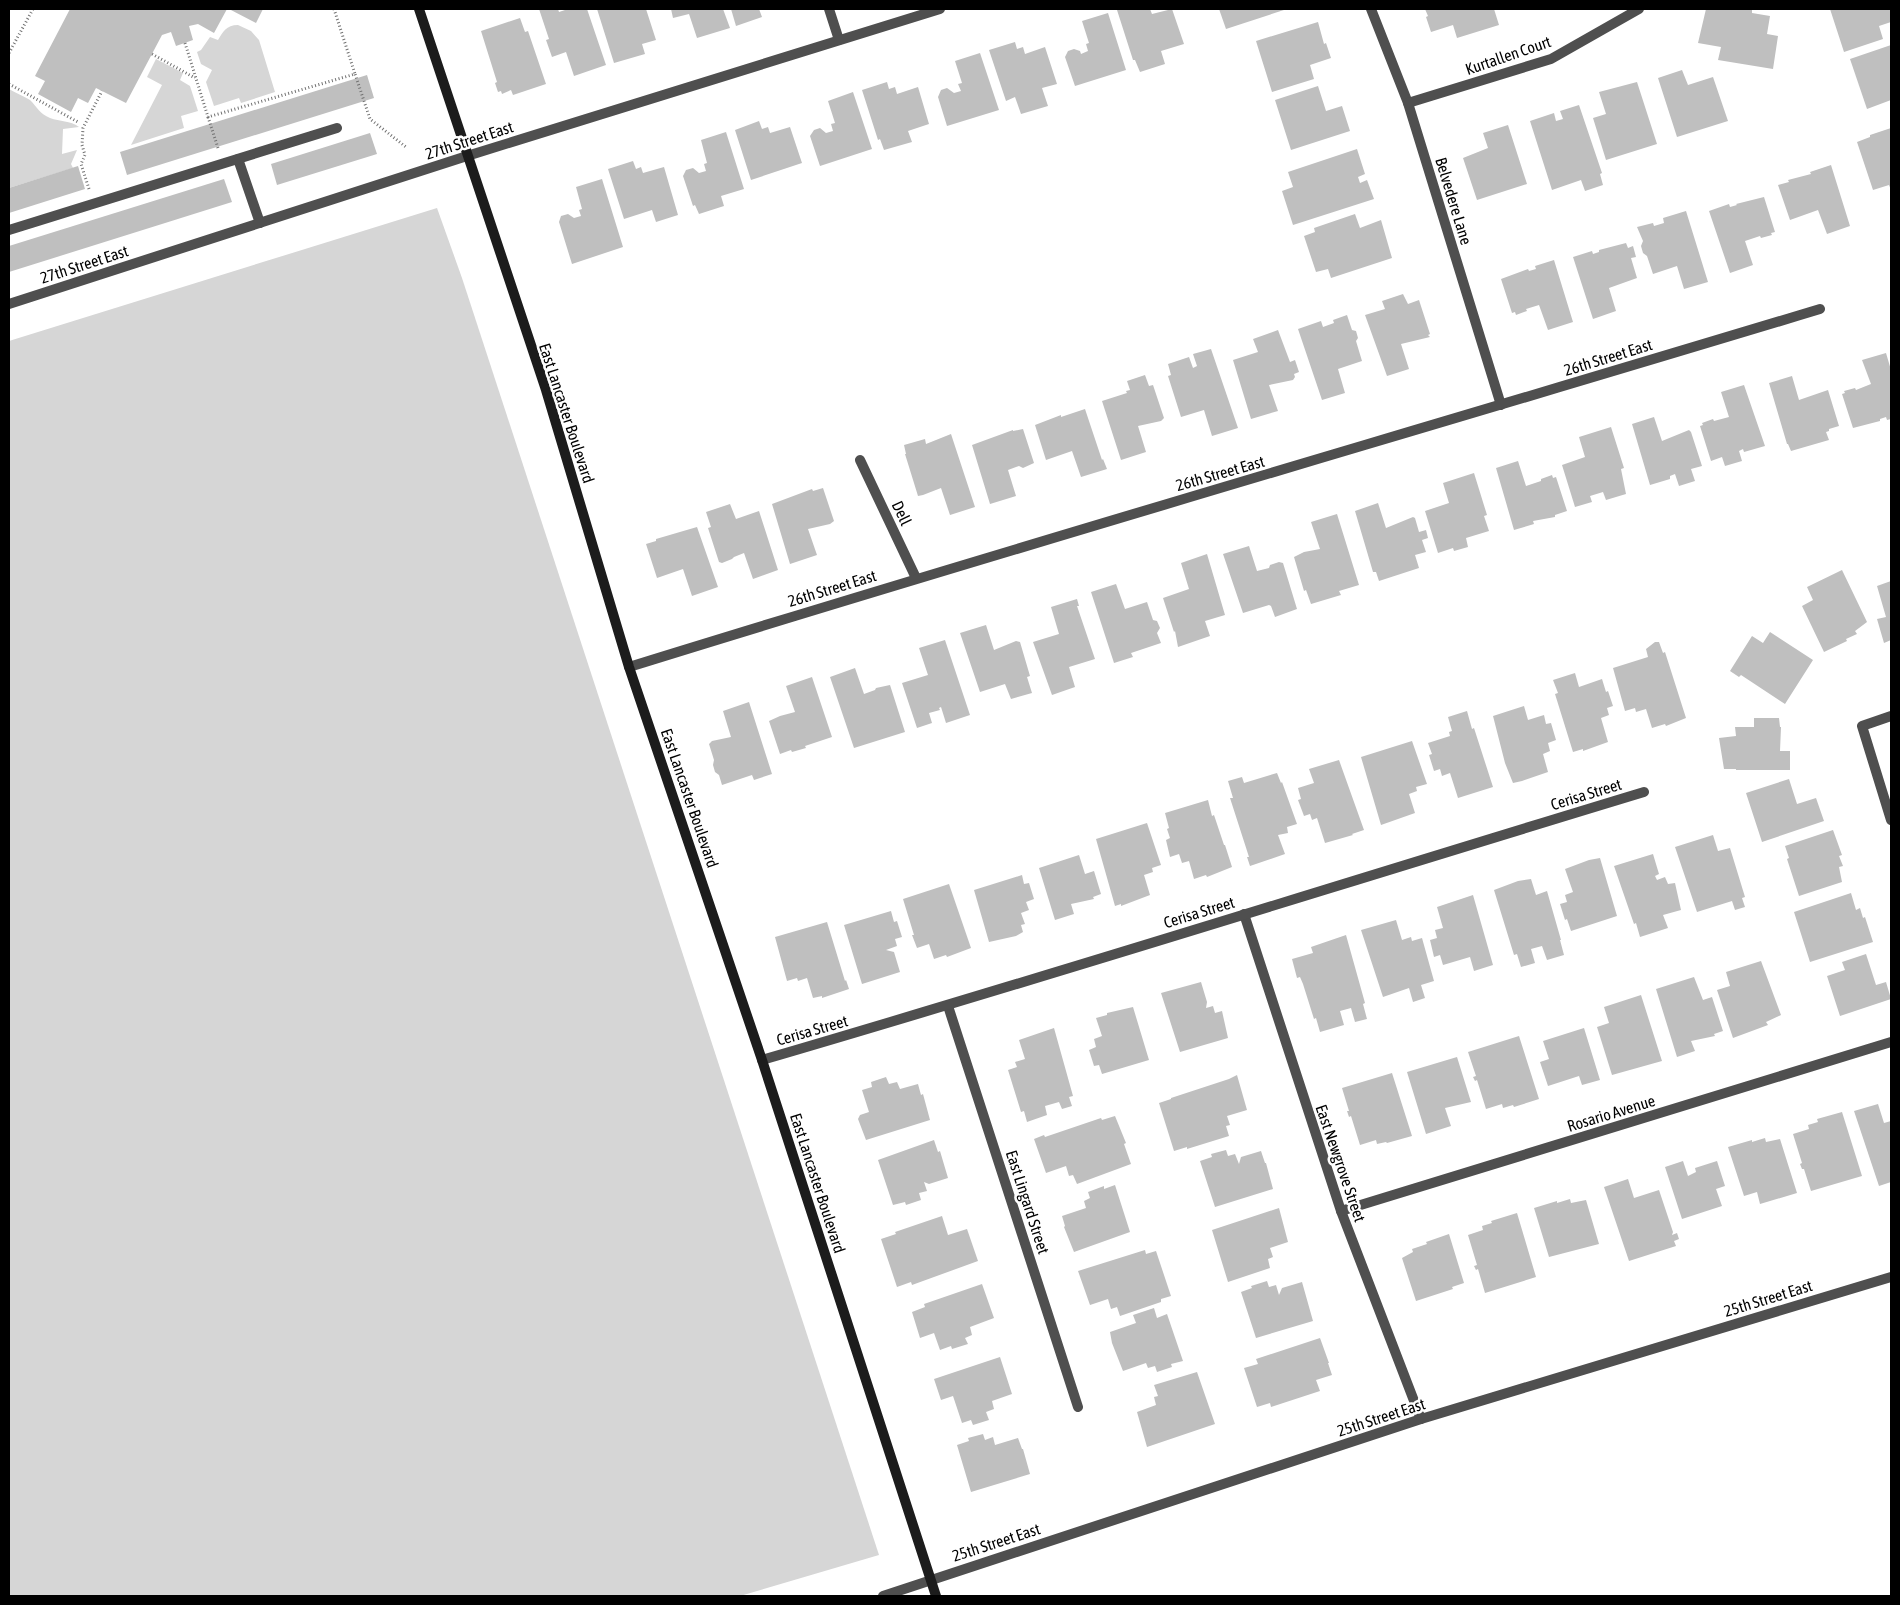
<svg xmlns="http://www.w3.org/2000/svg" width="1900" height="1605" viewBox="0 0 1900 1605" font-family="'Asap Condensed',sans-serif">
<style>
.green{fill:#d6d6d6}
.building{fill:#bfbfbf}
.lines{fill:none;stroke-linecap:round;stroke-linejoin:round}
.path{stroke:#717171;stroke-width:3;stroke-dasharray:1 2.5;stroke-linecap:butt}
.service{stroke:#4f4f4f;stroke-width:10}
.minor{stroke:#4f4f4f;stroke-width:10}
.tertiary{stroke:#4f4f4f;stroke-width:10}
.secondary{stroke:#1c1c1c;stroke-width:10}
.labels{text-anchor:middle;stroke-width:5;stroke-linejoin:round;paint-order:stroke}
.street-label{font-size:16px;fill:#000;stroke:#fff}
</style>
<rect width="100%" height="100%" fill="#fff"/>
<g class="green">
<path d="M238,25l13,6 8,9 16,52 -34,11 -2,-5 -25,8 -8,-24 6,-12 -11,-6 -4,-12 4,-2 9,-13 8,3c5,-8 8,-15 20,-15z"/>
<polygon points="156,59 183,73 180,80 190,86 198,111 181,116 184,128 131,145 162,85 147,77"/>
<path d="M9,89c6,4 15,7 21,11 7,7 10,14 20,18 10,4 20,2 29,9l-16,2 -1,25 15,-4 -6,14 2,4 -64,20z"/>
<polygon points="437,208 462,278 879,1555 740,1596 9,1596 9,341"/>
</g>
<g class="building">
<polygon points="70,9 227,9 214,33 198,24 189,26 193,40 176,46 171,32 162,35 126,103 96,88 88,103 78,98 71,112 38,94 45,81 35,76"/>
<polygon points="229,9 263,9 256,23"/>
<polygon points="539,9 558,9 559,12 568,9 587,9 606,65 574,76 566,52 552,57 546,40 549,39"/>
<polygon points="597,9 646,9 656,40 642,44 645,54 614,63"/>
<polygon points="671,9 723,9 730,28 697,38 689,14 673,18"/>
<polygon points="731,9 759,9 762,17 736,26"/>
<polygon points="1122,9 1144,10 1150,9 1152,14 1172,9 1184,44 1161,51 1165,64 1140,72 1135,60 1133,60 1117,10"/>
<polygon points="1219,9 1287,9 1226,29"/>
<polygon points="1425,9 1494,9 1499,25 1457,38 1453,25 1431,32 1426,17 1428,16"/>
<polygon points="1706,9 1752,9 1752,13 1770,16 1767,34 1778,36 1773,69 1718,60 1721,47 1698,43"/>
<polygon points="1830,9 1891,9 1891,22 1879,26 1883,39 1844,52"/>
<polygon points="1108,13 1126,70 1075,86 1065,57 1068,51 1074,49 1080,51 1081,54 1088,51 1086,44 1089,43 1082,21"/>
<polygon points="520,18 525,32 528,31 546,84 513,95 511,90 502,94 501,91 498,92 495,83 497,82 481,31"/>
<polygon points="1318,22 1324,44 1326,43 1331,58 1310,65 1314,79 1272,92 1256,41"/>
<polygon points="1015,42 1017,49 1023,47 1025,54 1045,47 1057,84 1042,88 1048,106 1021,114 1015,97 1006,101 989,50"/>
<polygon points="1891,45 1891,100 1867,109 1850,59"/>
<polygon points="980,53 999,110 947,126 938,97 941,90 947,88 954,93 961,91 958,84 962,83 955,61"/>
<polygon points="1682,70 1688,85 1713,77 1728,121 1677,137 1658,78"/>
<polygon points="367,75 374,98 127,175 120,152"/>
<polygon points="887,82 889,89 895,87 897,94 918,87 929,124 908,131 912,142 884,150 880,139 878,140 862,90"/>
<polygon points="1637,82 1657,144 1606,160 1593,118 1606,114 1599,92"/>
<polygon points="1318,86 1326,111 1342,106 1350,131 1291,150 1275,100"/>
<polygon points="853,92 872,149 820,166 810,136 814,130 820,128 826,133 833,131 831,124 835,123 828,101"/>
<polygon points="1579,105 1602,173 1600,174 1603,185 1585,191 1581,180 1552,190 1530,121 1554,113 1556,121 1563,119 1560,111"/>
<polygon points="759,121 762,129 768,127 770,133 790,127 802,163 751,180 735,130"/>
<polygon points="1508,125 1527,184 1477,200 1463,158 1488,148 1483,133"/>
<polygon points="1891,128 1891,190 1889,185 1873,190 1857,142 1870,137 1870,135"/>
<polygon points="726,132 744,189 721,196 724,206 699,214 695,205 693,206 683,176 686,170 693,168 699,173 706,171 704,164 707,163 701,140"/>
<polygon points="370,133 377,154 277,185 271,164"/>
<polygon points="1357,149 1365,174 1358,177 1360,183 1367,180 1374,199 1293,225 1282,191 1293,187 1288,172"/>
<polygon points="633,161 636,169 641,167 643,173 664,167 678,215 656,222 652,210 624,219 608,169"/>
<polygon points="1831,165 1850,226 1827,234 1818,210 1790,220 1778,185 1789,182 1788,180 1811,174 1810,172"/>
<polygon points="78,166 85,189 9,213 9,188"/>
<polygon points="224,179 232,202 9,272 9,246"/>
<polygon points="602,179 623,247 572,264 559,222 561,216 568,214 574,218 581,216 579,210 582,209 576,187"/>
<polygon points="1764,197 1775,232 1771,233 1772,235 1761,238 1760,236 1745,241 1753,265 1730,273 1709,211 1729,204 1730,207 1737,205 1736,204"/>
<polygon points="1686,211 1708,282 1684,289 1677,266 1653,274 1647,256 1643,253 1641,246 1643,241 1637,227 1653,223 1654,226 1664,223 1663,218"/>
<polygon points="1355,214 1360,228 1381,220 1392,258 1331,278 1328,269 1316,272 1304,236 1315,232 1314,228"/>
<polygon points="1626,243 1628,248 1633,246 1636,257 1631,258 1637,278 1609,288 1616,311 1593,319 1573,257 1592,251 1593,254 1599,252 1599,250"/>
<polygon points="1554,260 1573,322 1548,330 1539,305 1526,309 1527,311 1516,315 1515,312 1512,313 1501,279 1528,269 1529,271 1536,269 1535,266"/>
<polygon points="1403,294 1408,304 1419,300 1430,334 1428,335 1430,337 1401,344 1409,369 1387,376 1365,315 1385,309 1382,301"/>
<polygon points="1347,315 1352,330 1356,331 1358,338 1356,341 1362,361 1338,369 1345,393 1322,400 1298,329 1321,321 1323,327 1334,323 1333,320"/>
<polygon points="1278,330 1290,362 1295,360 1299,372 1294,374 1295,377 1293,380 1269,385 1278,411 1251,419 1233,360 1258,352 1253,339"/>
<polygon points="1211,349 1238,428 1212,436 1204,410 1181,417 1168,376 1171,375 1168,364 1189,357 1193,368 1197,366 1193,354"/>
<polygon points="1886,353 1891,370 1891,419 1887,420 1886,417 1880,419 1880,421 1853,428 1842,394 1845,393 1844,391 1855,388 1856,390 1871,384 1862,360"/>
<polygon points="1145,375 1149,386 1153,385 1164,418 1161,421 1138,426 1146,452 1121,460 1102,401 1127,393 1126,391 1130,390 1127,381"/>
<polygon points="1792,376 1799,400 1828,390 1839,426 1829,429 1829,431 1826,432 1829,440 1791,451 1788,444 1787,444 1769,383"/>
<polygon points="1744,385 1765,446 1744,452 1743,449 1739,451 1742,461 1725,466 1722,457 1711,461 1700,426 1703,425 1702,423 1713,419 1714,421 1729,417 1721,392"/>
<polygon points="1085,409 1102,460 1103,459 1107,469 1081,477 1072,451 1046,460 1035,425 1061,415 1061,417"/>
<polygon points="1654,417 1662,441 1689,430 1691,432 1702,466 1691,469 1695,481 1679,486 1675,474 1670,476 1670,479 1650,485 1632,424"/>
<polygon points="1611,427 1624,468 1621,469 1626,494 1606,500 1603,492 1590,496 1592,502 1575,507 1562,465 1585,457 1579,437"/>
<polygon points="1023,429 1034,463 1023,468 1019,466 1008,470 1016,496 990,504 972,445 1013,430 1013,431"/>
<polygon points="951,434 975,507 950,515 941,488 923,495 918,496 905,454 906,454 904,445 925,439 926,444"/>
<polygon points="1518,461 1526,486 1541,481 1541,479 1552,475 1553,478 1556,477 1567,511 1555,515 1555,517 1533,521 1534,524 1514,530 1496,468"/>
<polygon points="1474,473 1487,515 1484,516 1489,531 1466,538 1468,547 1454,551 1453,548 1438,553 1425,511 1449,503 1443,483"/>
<polygon points="823,488 834,521 830,524 808,529 817,555 790,564 772,504 812,489 813,491"/>
<polygon points="1378,503 1386,528 1413,517 1415,518 1419,532 1426,530 1428,538 1422,540 1426,552 1415,555 1419,568 1379,581 1376,572 1373,572 1355,511"/>
<polygon points="730,504 736,519 759,511 778,570 753,579 744,553 734,557 732,559 722,563 719,562 708,528 711,527 706,512"/>
<polygon points="1337,514 1359,585 1339,591 1341,595 1311,604 1306,590 1304,591 1294,557 1304,552 1320,549 1311,522"/>
<polygon points="697,527 718,587 692,596 683,569 657,578 646,544 656,541 656,539"/>
<polygon points="1249,546 1257,571 1269,568 1270,565 1279,562 1283,563 1297,609 1275,617 1271,606 1269,605 1243,613 1223,554"/>
<polygon points="1207,554 1225,615 1205,621 1210,636 1178,647 1175,631 1174,632 1163,598 1189,589 1181,563"/>
<polygon points="1842,570 1867,622 1855,631 1857,634 1846,639 1847,641 1824,652 1802,606 1813,600 1807,587"/>
<polygon points="1891,581 1891,640 1884,643 1877,619 1886,617 1877,586"/>
<polygon points="1116,584 1125,609 1147,602 1153,620 1157,621 1160,628 1157,633 1161,643 1131,653 1133,657 1114,663 1091,592"/>
<polygon points="1077,599 1079,606 1077,606 1095,659 1069,667 1075,687 1052,695 1033,642 1059,634 1051,607"/>
<polygon points="986,625 994,650 1016,641 1020,642 1030,676 1027,677 1032,693 1011,699 1005,684 980,692 960,633"/>
<polygon points="1770,632 1813,660 1785,704 1741,675 1739,677 1730,671 1752,636 1763,643"/>
<polygon points="945,640 970,715 946,723 941,707 939,708 940,710 929,713 932,723 917,728 902,683 928,675 919,648"/>
<polygon points="1655,642 1659,642 1663,653 1665,652 1686,718 1666,726 1665,724 1652,728 1646,709 1636,712 1635,708 1625,711 1613,668 1648,657 1646,649"/>
<polygon points="855,668 864,694 875,690 876,688 890,685 905,732 854,748 830,677"/>
<polygon points="1575,673 1579,687 1602,679 1606,692 1608,691 1613,706 1607,708 1609,715 1601,718 1608,742 1583,751 1583,749 1573,752 1555,694 1558,693 1553,680"/>
<polygon points="812,677 832,737 805,746 806,748 792,752 791,750 780,754 769,721 780,716 795,712 786,686"/>
<polygon points="749,702 772,774 754,780 752,775 722,785 719,775 715,772 713,765 714,760 709,744 712,741 731,737 723,711"/>
<polygon points="1524,706 1528,720 1544,715 1546,724 1551,723 1556,740 1548,743 1550,751 1543,754 1548,772 1522,781 1513,783 1505,763 1493,716"/>
<polygon points="1467,711 1472,729 1474,728 1493,787 1458,798 1450,773 1442,776 1440,769 1434,771 1429,755 1432,754 1428,743 1450,736 1449,732 1452,731 1448,717"/>
<polygon points="1754,718 1779,718 1780,727 1781,727 1780,751 1790,751 1790,770 1736,770 1736,769 1724,769 1719,738 1736,736 1735,727 1754,727"/>
<polygon points="1412,741 1427,784 1416,787 1417,791 1409,794 1415,813 1381,825 1361,757"/>
<polygon points="1339,760 1364,830 1352,834 1353,835 1325,843 1317,818 1312,820 1310,814 1304,816 1298,800 1301,799 1298,788 1314,783 1309,769"/>
<polygon points="1277,773 1281,783 1282,782 1297,824 1287,827 1288,833 1278,835 1285,854 1250,866 1247,857 1249,857 1230,798 1233,798 1228,781 1242,777 1244,783"/>
<polygon points="1789,779 1797,804 1816,798 1824,821 1762,842 1746,793"/>
<polygon points="1208,800 1212,816 1214,815 1224,845 1225,845 1232,867 1207,877 1206,875 1194,879 1189,861 1182,863 1179,854 1170,857 1166,840 1170,838 1167,829 1169,828 1165,813"/>
<polygon points="1147,823 1161,865 1152,868 1153,872 1144,875 1150,895 1121,906 1121,904 1115,906 1096,839"/>
<polygon points="1833,830 1842,855 1839,856 1843,866 1839,867 1842,882 1799,896 1787,859 1789,858 1785,846"/>
<polygon points="1713,835 1718,851 1730,848 1745,897 1742,898 1745,907 1735,910 1732,901 1697,912 1675,847"/>
<polygon points="1653,854 1659,874 1655,876 1657,880 1665,877 1668,884 1675,883 1681,910 1663,915 1668,928 1640,937 1636,923 1634,924 1614,866"/>
<polygon points="1079,855 1085,874 1094,871 1101,894 1093,897 1094,899 1071,904 1074,914 1055,920 1039,868"/>
<polygon points="1600,858 1617,916 1571,931 1567,919 1565,920 1560,904 1567,902 1565,895 1573,892 1565,869 1589,860"/>
<polygon points="1022,875 1024,884 1029,883 1034,899 1026,902 1029,910 1021,913 1025,924 1021,925 1023,932 1016,936 989,942 974,890"/>
<polygon points="1531,879 1536,895 1547,891 1561,940 1560,940 1564,955 1547,960 1542,946 1531,949 1535,963 1521,967 1517,954 1514,955 1494,890 1518,881"/>
<polygon points="949,884 971,948 947,957 946,955 934,959 929,944 917,948 912,935 914,935 903,899"/>
<polygon points="1851,893 1856,910 1860,908 1863,918 1865,917 1873,942 1810,962 1794,912"/>
<polygon points="1473,895 1493,965 1474,971 1470,957 1443,965 1440,955 1434,957 1430,940 1437,938 1435,930 1443,928 1437,907"/>
<polygon points="891,911 894,922 897,921 902,937 895,939 897,946 886,950 894,952 900,972 862,984 844,925"/>
<polygon points="1396,920 1402,940 1411,937 1412,941 1422,938 1434,981 1421,985 1425,998 1413,1002 1409,988 1383,997 1361,930"/>
<polygon points="827,922 845,981 846,980 849,989 822,998 822,996 813,998 807,978 798,981 797,978 787,981 775,937"/>
<polygon points="1346,935 1365,1003 1363,1004 1367,1019 1355,1022 1351,1008 1340,1011 1344,1025 1320,1032 1316,1018 1314,1019 1303,984 1300,977 1297,978 1292,959 1313,953 1311,947"/>
<polygon points="1866,954 1876,985 1886,982 1891,999 1840,1016 1827,976 1845,970 1842,962"/>
<polygon points="1761,961 1781,1015 1766,1022 1768,1025 1733,1038 1717,990 1730,986 1726,972"/>
<polygon points="1694,977 1703,1000 1712,997 1723,1031 1714,1034 1715,1036 1691,1041 1695,1051 1677,1057 1656,989"/>
<polygon points="1201,982 1207,1002 1206,1008 1213,1006 1215,1013 1222,1011 1228,1038 1180,1052 1161,993"/>
<polygon points="1641,995 1662,1061 1612,1075 1597,1027 1609,1023 1604,1007"/>
<polygon points="1133,1007 1149,1060 1102,1074 1099,1065 1094,1066 1089,1050 1096,1047 1094,1039 1102,1036 1096,1018 1107,1015 1107,1013"/>
<polygon points="1054,1028 1073,1096 1069,1097 1072,1106 1062,1109 1059,1102 1045,1106 1047,1115 1027,1122 1024,1111 1021,1112 1008,1070 1017,1067 1015,1062 1025,1059 1019,1040"/>
<polygon points="1584,1028 1600,1080 1582,1085 1579,1076 1548,1086 1540,1062 1549,1059 1543,1041"/>
<polygon points="1519,1036 1539,1099 1514,1107 1513,1105 1503,1108 1502,1104 1486,1109 1477,1080 1475,1081 1473,1077 1476,1076 1468,1052"/>
<polygon points="1457,1057 1471,1102 1445,1108 1451,1126 1426,1134 1407,1072"/>
<polygon points="1392,1073 1412,1136 1387,1143 1386,1142 1377,1144 1376,1140 1360,1145 1351,1116 1349,1117 1347,1111 1349,1111 1342,1088"/>
<polygon points="1237,1075 1247,1110 1227,1116 1230,1125 1226,1126 1229,1136 1187,1149 1187,1147 1174,1151 1159,1103 1171,1099 1171,1098 1229,1079"/>
<polygon points="886,1077 889,1084 897,1082 900,1089 918,1084 921,1095 923,1094 930,1120 866,1140 858,1119 860,1115 869,1112 862,1090 872,1087 871,1082"/>
<polygon points="1878,1104 1884,1123 1891,1121 1891,1182 1879,1186 1854,1111"/>
<polygon points="1842,1112 1862,1176 1811,1191 1804,1169 1802,1169 1800,1164 1802,1163 1793,1134 1809,1129 1808,1125 1818,1122 1817,1119"/>
<polygon points="1115,1116 1126,1143 1124,1144 1131,1164 1077,1184 1073,1175 1069,1176 1066,1166 1046,1173 1034,1139 1044,1135 1045,1137 1101,1118 1102,1120"/>
<polygon points="1765,1138 1766,1142 1780,1139 1797,1193 1760,1204 1757,1192 1744,1196 1728,1147 1752,1140 1752,1142"/>
<polygon points="934,1140 938,1152 940,1151 948,1178 929,1184 924,1182 927,1191 919,1193 921,1200 906,1205 905,1202 893,1205 878,1160"/>
<polygon points="1226,1150 1228,1156 1235,1154 1239,1164 1241,1157 1261,1151 1265,1163 1266,1163 1273,1189 1215,1207 1200,1161 1212,1157 1211,1154"/>
<polygon points="1683,1161 1688,1176 1696,1172 1695,1168 1717,1161 1725,1186 1716,1189 1722,1206 1682,1219 1665,1167"/>
<polygon points="1628,1179 1634,1198 1659,1190 1673,1232 1672,1235 1677,1233 1679,1239 1674,1241 1676,1246 1629,1261 1604,1187"/>
<polygon points="1115,1185 1130,1232 1074,1252 1064,1227 1065,1226 1062,1216 1086,1208 1084,1201 1090,1198 1088,1192 1104,1186 1104,1189"/>
<polygon points="1570,1199 1571,1203 1586,1200 1599,1244 1549,1257 1534,1208 1557,1201 1557,1203"/>
<polygon points="1279,1208 1288,1242 1270,1248 1273,1257 1268,1259 1270,1268 1228,1282 1212,1230"/>
<polygon points="1517,1213 1536,1277 1485,1293 1478,1269 1476,1270 1474,1266 1477,1265 1468,1235 1483,1230 1482,1226 1492,1223 1491,1221"/>
<polygon points="942,1216 948,1235 967,1229 978,1261 912,1285 911,1282 897,1287 881,1239 896,1234 895,1232"/>
<polygon points="1449,1234 1464,1283 1452,1287 1453,1289 1416,1301 1402,1258 1413,1252 1412,1249 1427,1244 1426,1242"/>
<polygon points="1145,1250 1146,1254 1156,1251 1171,1296 1161,1299 1161,1302 1120,1316 1117,1307 1111,1309 1108,1299 1090,1305 1078,1271"/>
<polygon points="1267,1281 1269,1287 1276,1285 1279,1295 1282,1288 1302,1282 1313,1321 1256,1338 1241,1292 1252,1288 1251,1286"/>
<polygon points="982,1284 994,1318 970,1327 972,1335 965,1338 968,1344 952,1349 951,1346 940,1350 934,1333 920,1338 912,1312 925,1307 924,1304"/>
<polygon points="1154,1308 1157,1318 1167,1314 1183,1361 1171,1364 1172,1367 1157,1372 1155,1366 1148,1368 1146,1363 1123,1371 1112,1343 1110,1332 1136,1323 1133,1315"/>
<polygon points="1320,1338 1329,1363 1328,1363 1332,1375 1316,1380 1320,1391 1271,1407 1270,1403 1257,1407 1244,1368 1258,1364 1256,1359"/>
<polygon points="1000,1357 1012,1394 992,1401 994,1409 986,1412 989,1420 973,1425 971,1420 962,1423 953,1396 941,1400 934,1379"/>
<polygon points="1197,1372 1215,1424 1147,1447 1137,1412 1156,1405 1154,1397 1158,1396 1154,1385"/>
<polygon points="983,1434 985,1440 993,1437 995,1445 1018,1438 1022,1449 1023,1449 1030,1474 971,1492 957,1445 969,1441 968,1438"/>
</g>
<g class="lines">
<g class="path">
<polyline points="334,9 355,74"/>
<polyline points="185,43 208,117 355,74 370,119 406,147"/>
<polyline points="9,53 33,9"/>
<polyline points="152,54 195,78"/>
<polyline points="9,84 78,122"/>
<polyline points="208,117 218,148"/>
<polyline points="89,189 81,164 85,155 82,145 83,128 102,91"/>
</g>
<g class="service">
<polyline points="238,159 260,223"/>
<polyline points="9,230 337,128"/>
</g>
<g class="minor">
<polyline points="829,9 839,40"/>
<polyline points="1371,9 1408,103 1501,405"/>
<polyline points="1408,103 1551,59 1639,9"/>
<polyline points="9,304 467,156 940,9"/>
<polyline points="860,460 916,578"/>
<path d="M629,667c396,-123 794,-238 1191,-358"/>
<polyline points="1891,716 1862,726 1891,820"/>
<polyline points="1244,914 1341,1211 1421,1419"/>
<polyline points="948,1006 1078,1407"/>
<path d="M762,1060c295,-86 588,-179 882,-268"/>
<polyline points="1341,1211 1891,1042"/>
</g>
<polyline class="tertiary" points="883,1596 1421,1419 1891,1277"/>
<polyline class="secondary" points="419,9 546,390 629,667 762,1060 936,1596"/>
</g>
<g class="labels">
<g class="street-label">
<text transform="translate(1508 55) rotate(-19)" y="6">Kurtallen Court</text>
<text transform="translate(469 140) rotate(-18)" y="6">27th Street East</text>
<text transform="translate(1454 201) rotate(73)" y="6">Belvedere Lane</text>
<text transform="translate(84 264) rotate(-18)" y="6">27th Street East</text>
<text transform="translate(1608 357) rotate(-17)" y="6">26th Street East</text>
<text transform="translate(567 413) rotate(72)" y="6">East Lancaster Boulevard</text>
<text transform="translate(1220 473) rotate(-16)" y="6">26th Street East</text>
<text transform="translate(902 513) rotate(65)" y="6">Dell</text>
<text transform="translate(832 588) rotate(-17)" y="6">26th Street East</text>
<text transform="translate(1586 794) rotate(-17)" y="6">Cerisa Street</text>
<text transform="translate(690 798) rotate(71)" y="6">East Lancaster Boulevard</text>
<text transform="translate(1199 912) rotate(-17)" y="6">Cerisa Street</text>
<text transform="translate(812 1030) rotate(-16)" y="6">Cerisa Street</text>
<text transform="translate(1611 1113) rotate(-17)" y="6">Rosario Avenue</text>
<text transform="translate(1341 1163) rotate(71)" y="6">East Newgrove Street</text>
<text transform="translate(818 1183) rotate(72)" y="6">East Lancaster Boulevard</text>
<text transform="translate(1028 1202) rotate(72)" y="6">East Lingard Street</text>
<text transform="translate(1768 1298) rotate(-17)" y="6">25th Street East</text>
<text transform="translate(1381 1417) rotate(-18)" y="6">25th Street East</text>
<text transform="translate(996 1542) rotate(-18)" y="6">25th Street East</text>
</g>
</g>
<rect width="1900" height="1605" fill="none" stroke="#000000" stroke-width="20"/>
</svg>
